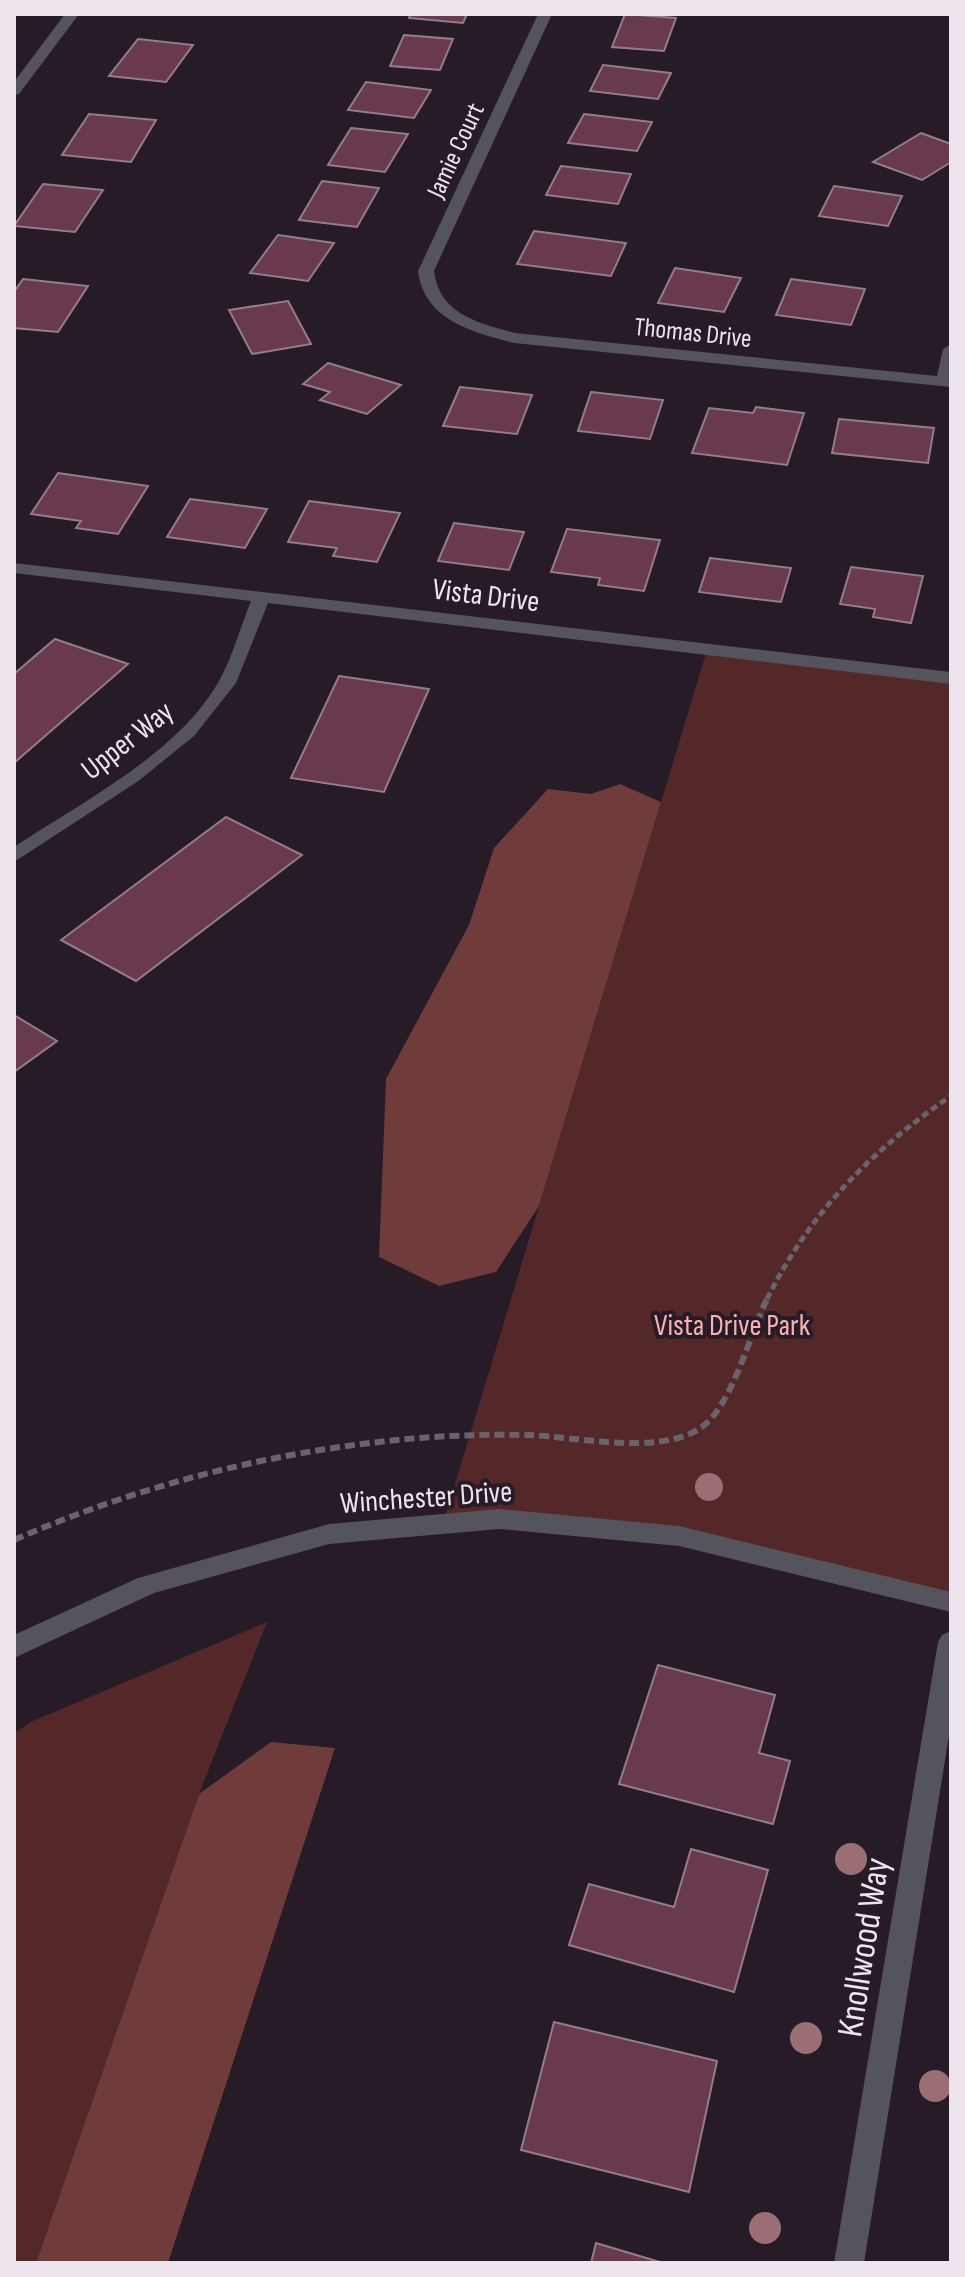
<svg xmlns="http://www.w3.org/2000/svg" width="965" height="2277" viewBox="0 0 965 2277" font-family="'Sofia Sans Condensed',sans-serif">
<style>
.green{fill:#542829}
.forest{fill:#6f3b3b}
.building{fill:#69394e;stroke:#947e86;stroke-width:2}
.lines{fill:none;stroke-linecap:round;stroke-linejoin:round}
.path-far1{stroke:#6c626d;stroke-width:5;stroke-dasharray:7 4;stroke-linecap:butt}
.path{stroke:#6c626d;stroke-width:6;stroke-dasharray:10 5;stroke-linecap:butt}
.minor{fill:#55535b;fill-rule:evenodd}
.tree{fill:#9a6e73}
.labels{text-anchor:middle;stroke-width:8;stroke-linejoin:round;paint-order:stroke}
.far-street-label{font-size:26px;fill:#ede4ed;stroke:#261b27}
.street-label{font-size:30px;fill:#ede4ed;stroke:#261b27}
.park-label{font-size:30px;fill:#f9b2b1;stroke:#261b27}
.near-street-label{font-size:36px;fill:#ede4ed;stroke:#261b27}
</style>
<rect width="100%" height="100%" fill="#261b27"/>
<g class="green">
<polygon points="707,650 951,678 951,1602 678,1536 443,1524"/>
<polygon points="267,1622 199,1794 36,2263 14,2263 14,1733 33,1721"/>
</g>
<g class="forest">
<polygon points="620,784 661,802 539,1206 496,1272 439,1286 379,1257 386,1079 469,925 494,848 548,789 591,794"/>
<polygon points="271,1742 335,1748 168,2263 36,2263 199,1794"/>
</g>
<g class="building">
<polygon points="411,14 467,14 463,23 409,18"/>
<polygon points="625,14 676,18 664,51 612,47"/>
<polygon points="404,35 453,39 440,70 390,66"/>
<polygon points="138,39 193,45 166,82 109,76"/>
<polygon points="603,65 671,73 658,99 590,91"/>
<polygon points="366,82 431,90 414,118 348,110"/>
<polygon points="89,114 156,120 131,162 62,155"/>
<polygon points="584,114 652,122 637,151 568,143"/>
<polygon points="351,128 408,134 385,172 328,165"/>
<polygon points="921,133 951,144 951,162 922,180 873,162"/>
<polygon points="561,166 631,174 618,204 546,195"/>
<polygon points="322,181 379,188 357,227 299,220"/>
<polygon points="43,184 103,190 75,232 14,226"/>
<polygon points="834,186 902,196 888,226 819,216"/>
<polygon points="534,231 626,243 611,276 517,264"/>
<polygon points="278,235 334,243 308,281 250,273"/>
<polygon points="675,268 741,278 724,312 658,303"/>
<polygon points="23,279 88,286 58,332 14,328 14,292"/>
<polygon points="791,279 865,289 851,325 776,315"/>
<polygon points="288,301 311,344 252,354 229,310"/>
<polygon points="328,363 401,385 367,414 320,400 330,392 303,384"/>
<polygon points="460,387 532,395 517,434 443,426"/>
<polygon points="591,392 663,400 650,439 578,431"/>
<polygon points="756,407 804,413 787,465 692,453 709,408 753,413"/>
<polygon points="839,419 934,428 928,463 832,453"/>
<polygon points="58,473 148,486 118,534 76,528 81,521 31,514"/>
<polygon points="190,499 267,509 245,548 167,537"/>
<polygon points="309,501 400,513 377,562 333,556 337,548 288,542"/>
<polygon points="454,523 524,532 509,570 438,561"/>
<polygon points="567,529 660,540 644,591 598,585 600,578 551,572"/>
<polygon points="710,558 791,568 781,602 699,592"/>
<polygon points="851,567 923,576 911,623 873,617 875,609 840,604"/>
<polygon points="55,639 128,664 14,763 14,674"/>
<polygon points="339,676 429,689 384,792 291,778"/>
<polygon points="226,817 302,855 136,981 61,940"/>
<polygon points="14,1015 57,1041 14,1072"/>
<polygon points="658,1665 775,1695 759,1753 790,1761 773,1824 619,1784"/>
<polygon points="691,1849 768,1870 734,1992 569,1945 589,1884 674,1907"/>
<polygon points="554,2022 717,2061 689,2192 521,2150"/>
<polygon points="596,2243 663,2263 591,2263"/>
</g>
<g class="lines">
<path class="path-far1" d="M767,1299c43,-87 105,-149 184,-203"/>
<path class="path" d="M14,1540c119,-52 244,-85 373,-99 46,-5 93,-7 139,-6 49,1 130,21 173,-6 33,-20 51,-97 69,-132"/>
<g class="minor">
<polygon points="65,14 79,14 19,94 14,95 14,82"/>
<path d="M538,14h14l-118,257c5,43 44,52 81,62l422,43 6,-27 8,-5v43l-437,-44c-42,-11 -90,-23 -96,-72z"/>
<path d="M14,563l937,109v12l-683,-81 -32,80 -42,53 -57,46 -123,80v-15c66,-44 165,-94 205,-166 14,-25 21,-53 32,-80l-237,-28z"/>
<polygon points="499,1509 679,1526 951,1592 951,1612 679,1546 499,1529 329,1544 154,1593 14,1658 14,1635 138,1578 329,1524"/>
<polygon points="951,1631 951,1723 864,2263 834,2263 938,1642 942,1635"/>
</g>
</g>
<g class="tree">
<circle cx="709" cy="1487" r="14"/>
<circle cx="851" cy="1859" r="16"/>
<circle cx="806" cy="2038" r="16"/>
<circle cx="935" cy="2086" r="16"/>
<circle cx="765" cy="2228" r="16"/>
</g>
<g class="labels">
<g class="far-street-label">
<text transform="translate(455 150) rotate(-65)" y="9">Jamie Court</text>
<text transform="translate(693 332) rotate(6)" y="9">Thomas Drive</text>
</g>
<g class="street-label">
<text transform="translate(486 595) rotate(7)" y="10">Vista Drive</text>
<text transform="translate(127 740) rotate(-38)" y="10">Upper Way</text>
<text transform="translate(426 1497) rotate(-4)" y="10">Winchester Drive</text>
</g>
<g class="park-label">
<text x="732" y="1335">Vista Drive Park</text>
</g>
<g class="near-street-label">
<text transform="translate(862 1947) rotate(-81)" y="13">Knollwood Way</text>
</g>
</g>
<rect width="965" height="2277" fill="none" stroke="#ede4ed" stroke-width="32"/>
</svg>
